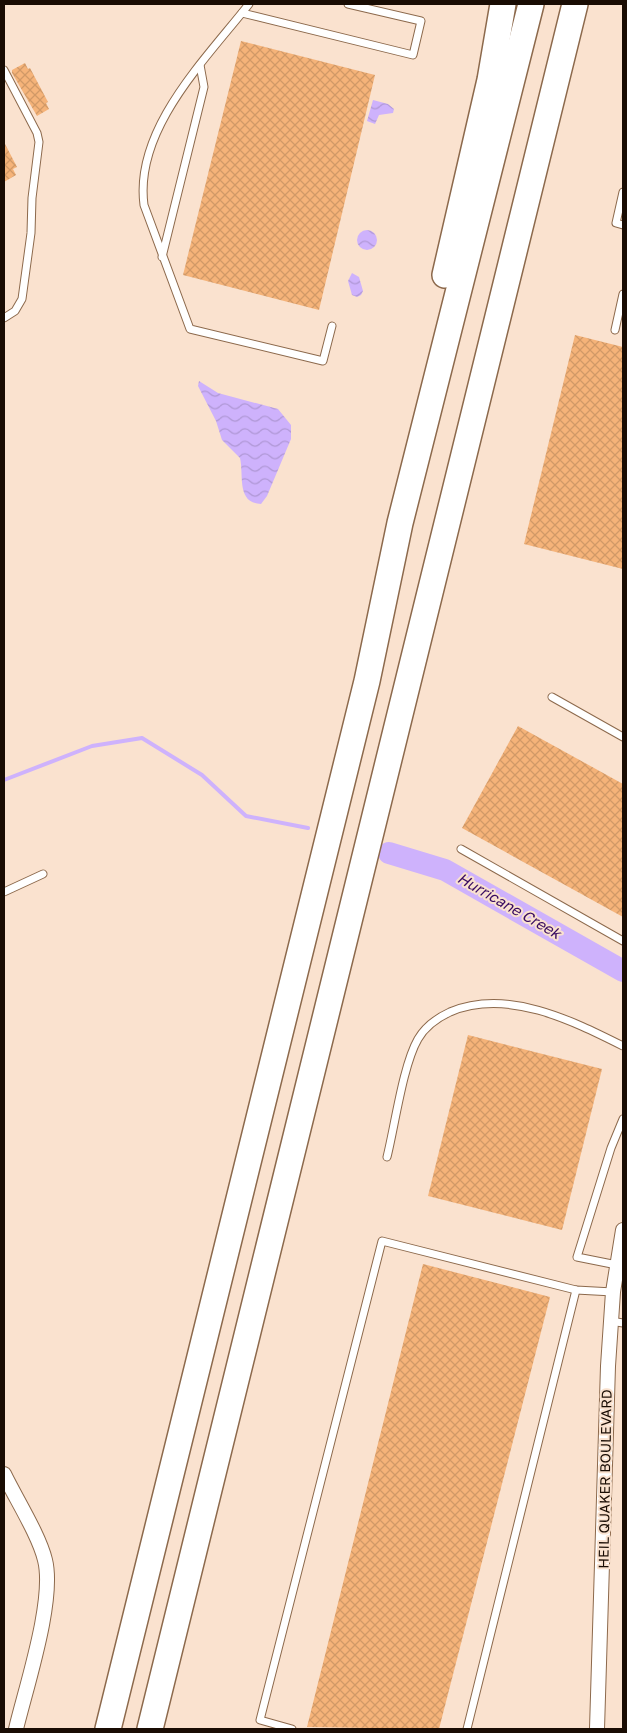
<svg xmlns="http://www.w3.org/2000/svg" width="627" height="1733" viewBox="0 0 627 1733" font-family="'Golos Text',sans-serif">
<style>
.water{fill:url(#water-waves)}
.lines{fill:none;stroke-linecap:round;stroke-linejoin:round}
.stream{stroke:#ceb2fc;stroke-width:4}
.river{stroke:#ceb2fc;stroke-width:22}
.building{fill:url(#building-cross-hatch)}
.lane-casing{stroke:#8c694c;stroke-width:9}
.street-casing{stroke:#8c694c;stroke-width:16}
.highway-casing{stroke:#8c694c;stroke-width:28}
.lane{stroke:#fff;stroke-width:7}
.street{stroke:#fff;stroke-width:14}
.highway{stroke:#fff;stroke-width:25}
.labels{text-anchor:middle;stroke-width:4;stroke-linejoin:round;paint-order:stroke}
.street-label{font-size:14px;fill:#190c03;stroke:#fae2cf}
.water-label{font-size:15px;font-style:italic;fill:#390c62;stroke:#fae2cf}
</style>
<defs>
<pattern id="water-waves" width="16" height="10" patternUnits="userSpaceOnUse" patternTransform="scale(1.25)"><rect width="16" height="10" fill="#ceb2fc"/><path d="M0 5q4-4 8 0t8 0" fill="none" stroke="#b098d6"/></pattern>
<pattern id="building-cross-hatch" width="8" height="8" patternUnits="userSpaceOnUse" patternTransform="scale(1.25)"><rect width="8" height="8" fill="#f5b379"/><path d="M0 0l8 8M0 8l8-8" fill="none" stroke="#d19967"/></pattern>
</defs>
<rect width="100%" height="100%" fill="#fae2cf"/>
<g class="water">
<polygon points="373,100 388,104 394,109 393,113 379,115 375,124 367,121"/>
<circle cx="367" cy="240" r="10"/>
<polygon points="352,273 359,277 363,291 361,295 357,297 352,295 348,281"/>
<path d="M199,381l19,12 60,16 13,16v14l-24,57 -6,8c-25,-1 -17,-29 -21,-46l-18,-18 -6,-19 -18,-35z"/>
</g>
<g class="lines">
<polyline class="stream" points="4,780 92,746 142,738 202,775 246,816 308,828"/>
<polyline class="river" points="389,853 445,870 623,971"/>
</g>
<g class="building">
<polygon points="241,41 375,75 319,310 183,275"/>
<polygon points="25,63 28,69 30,68 48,102 46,103 49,109 37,116 12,73 12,70"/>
<polygon points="4,142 17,167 13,169 16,175 4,182"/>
<polygon points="575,335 623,347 623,569 524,544"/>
<polygon points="518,726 623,784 623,917 462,828"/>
<polygon points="468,1035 602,1069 562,1230 428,1196"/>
<polygon points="423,1264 550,1297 439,1729 307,1727"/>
</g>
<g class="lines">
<g class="lane-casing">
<g id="lane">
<path d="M249,4c-43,55 -115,125 -105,201l46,124 133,32 9,-35"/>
<polyline points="242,13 413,55 421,21 348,4"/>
<polyline points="4,70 37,133 39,142 32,198 31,233 22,299 15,311 4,318"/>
<polyline points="623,192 616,223 623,225"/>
<polyline points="162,257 204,87 200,65"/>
<polyline points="615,330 623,294"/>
<polyline points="552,697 623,737"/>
<polyline points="461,849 623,941"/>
<polyline points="4,892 43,874"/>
<path d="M387,1157c8,-32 16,-92 31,-118 7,-12 19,-21 32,-27 57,-24 121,8 173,34"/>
<polyline points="617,1265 577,1257 611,1148 623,1119"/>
<polyline points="610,1321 623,1323"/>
<polyline points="292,1729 260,1720 382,1241 576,1290 613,1292"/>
<polyline points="467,1729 576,1290"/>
</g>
</g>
<g class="street-casing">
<g id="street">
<path d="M4,1474c12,25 35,61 41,86 10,40 -19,127 -29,169"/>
<polyline points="597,1729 608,1366 613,1292 623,1230"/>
</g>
</g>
<g class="highway-casing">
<g id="highway">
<polyline points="445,275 490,80 503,4"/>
<polyline points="108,1729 367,681 400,523 531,4"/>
<polyline points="150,1729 575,4"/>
</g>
</g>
<use href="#lane" class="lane"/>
<use href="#street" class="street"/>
<use href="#highway" class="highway"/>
</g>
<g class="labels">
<g class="street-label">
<text transform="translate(605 1479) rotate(-89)" y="5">HEIL QUAKER BOULEVARD</text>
</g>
<g class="water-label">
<text transform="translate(509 906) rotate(30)" y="5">Hurricane Creek</text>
</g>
</g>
<rect width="627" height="1733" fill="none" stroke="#190c03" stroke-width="10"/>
</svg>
